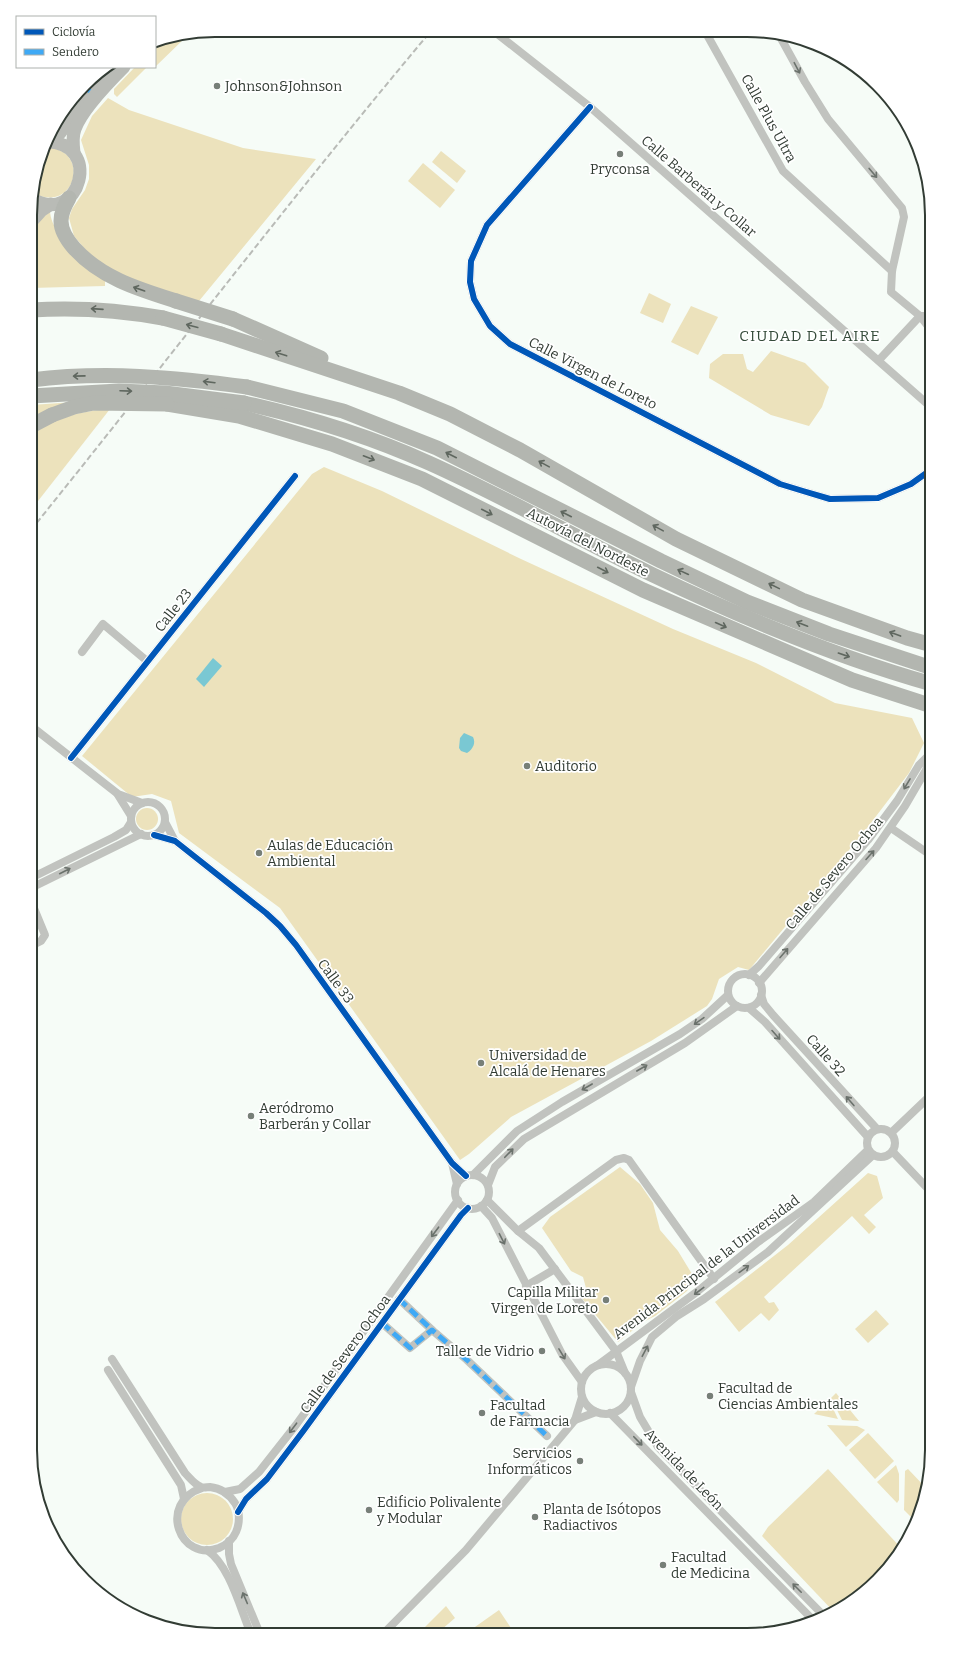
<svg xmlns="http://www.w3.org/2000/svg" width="962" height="1665" viewBox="0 0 962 1665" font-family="Bitter,serif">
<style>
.green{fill:#ece2bc}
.water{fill:#7ac8d3}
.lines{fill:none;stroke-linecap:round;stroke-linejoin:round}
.street{stroke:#c1c3bf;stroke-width:8}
.primary{stroke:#b9bbb6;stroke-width:13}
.highway{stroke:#b3b6b0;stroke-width:15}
.rail{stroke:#b9bbb7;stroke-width:2;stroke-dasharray:6 3;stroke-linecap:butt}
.highway-bridge{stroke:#b3b6b0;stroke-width:15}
.quiet{stroke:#3fa9f5;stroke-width:5;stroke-dasharray:10 5;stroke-linecap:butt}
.cycleway-casing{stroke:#fff;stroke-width:8}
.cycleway{stroke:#0057b8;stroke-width:6}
.oneway{stroke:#6b726c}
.oneway2{stroke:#5f675f}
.poi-dot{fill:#777f78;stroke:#fff;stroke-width:1.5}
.labels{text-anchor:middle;stroke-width:3.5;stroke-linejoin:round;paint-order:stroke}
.poi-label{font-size:14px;fill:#323c34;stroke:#fff;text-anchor:start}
.street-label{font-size:14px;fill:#323c34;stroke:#fff}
.neighbourhood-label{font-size:15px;letter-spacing:1px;fill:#354b3a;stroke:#fff}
.rim{fill:none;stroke:#323c34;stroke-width:2}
</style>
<rect width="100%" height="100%" fill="#f6fcf7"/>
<g class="green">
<polygon points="188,35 154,68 152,67 155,67 155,47 161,41"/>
<polygon points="135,67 147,67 117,97 114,94 114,89"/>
<polygon points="108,98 129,110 243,148 316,159 199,301 137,282 95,261 74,236 69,218 72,209 85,190 89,179 89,165 81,140 92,116"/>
<path d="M45,147c49,2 29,70 -13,45z"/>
<polygon points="441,151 466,171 457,183 432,162"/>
<polygon points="423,163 455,190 440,208 408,181"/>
<path d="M50,211c1,25 38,52 55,70v5l-74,2 1,-54 4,-10z"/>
<polygon points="649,293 671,304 663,323 640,313"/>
<polygon points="691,306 718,317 698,355 671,342"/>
<polygon points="771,351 805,363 829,387 822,407 809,426 771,415 709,378 710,364 723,354 743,354 747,369 753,372"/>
<polygon points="75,402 31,422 31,405"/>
<path d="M110,409l-79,101v-75c24,-18 51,-24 79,-26z"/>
<polygon points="324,467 382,491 521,559 673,629 756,663 835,703 912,718 924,743 909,773 864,832 749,970 738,967 719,979 712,999 707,1006 651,1041 511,1117 469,1154 460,1160 280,908 179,833 171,801 152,794 132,797 82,756 312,474"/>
<circle cx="147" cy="819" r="11"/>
<polygon points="620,1167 640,1184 653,1203 660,1230 678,1251 695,1279 687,1291 655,1316 643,1322 618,1342 580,1296 586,1288 583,1277 571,1271 542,1228 550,1217"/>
<polygon points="868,1173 877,1176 883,1198 864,1215 876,1227 869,1234 852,1216 764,1297 769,1303 774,1302 779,1310 769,1321 761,1313 739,1332 715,1302 788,1245"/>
<polygon points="876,1310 889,1324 868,1343 855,1329"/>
<polygon points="836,1393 859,1421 842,1420 831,1398"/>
<polygon points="829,1400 838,1419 814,1414"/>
<polygon points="827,1425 857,1426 865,1430 846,1447"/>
<polygon points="868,1433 894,1461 875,1479 849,1450"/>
<polygon points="896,1465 899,1474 899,1500 897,1503 877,1482"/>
<polygon points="828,1469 902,1549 894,1563 860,1597 833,1611 762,1536 768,1527"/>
<polygon points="908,1469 926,1488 917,1523 904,1510 905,1471"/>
<circle cx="207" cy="1519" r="26"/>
<polygon points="446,1606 455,1618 441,1630 444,1634 418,1634"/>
<polygon points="499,1610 515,1634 465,1634"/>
</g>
<g class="water">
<polygon points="213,658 222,666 204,687 196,679"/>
<path d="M464,733l9,4c3,6 0,12 -6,16l-6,-2 -2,-3 1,-10z"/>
</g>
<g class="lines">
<g class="street">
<polyline points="495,32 590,107 932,408"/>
<polyline points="706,33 783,171 892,271"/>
<polyline points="778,33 805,82 828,119 902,208 904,217 892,271 891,292 920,316 932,316"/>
<polyline points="590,107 487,225 471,261 470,282 474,299 490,326 510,344 780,484 803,491 830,499 878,498 911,484 932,469"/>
<polyline points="879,360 920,316 932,331"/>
<polyline points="82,652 103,624 147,661"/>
<polyline points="31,726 118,794 142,803"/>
<polyline points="71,758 295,476"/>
<polyline points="118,795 131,816"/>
<circle cx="148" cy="819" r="17"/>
<polyline points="165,822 175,841"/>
<polyline points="891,828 932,856"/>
<polyline points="154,835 175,841 266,913 280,926 296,945 452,1163 466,1176"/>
<polyline points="31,878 114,837 126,830 131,822"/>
<polyline points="31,888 141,834"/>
<polyline points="31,946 41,941 45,935 31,901"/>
<circle cx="745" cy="991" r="17"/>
<polyline points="749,975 759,966 868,840 897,801 919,765 930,754"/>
<polyline points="759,983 876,848 905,806 926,770 932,751"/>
<polyline points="761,995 764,1004 773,1015 877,1129"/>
<polyline points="749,1008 765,1022 868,1137"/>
<circle cx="881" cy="1143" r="14"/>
<polyline points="891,1133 932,1094"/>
<polyline points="893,1152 932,1193"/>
<polyline points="452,1163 457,1184"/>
<polyline points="473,1175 517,1131 562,1102 680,1034 702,1019 728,995"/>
<circle cx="472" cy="1192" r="17"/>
<polyline points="488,1185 495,1167 524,1139 685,1043 737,1006"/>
<polyline points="487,1200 518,1231 539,1248 616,1351 625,1373"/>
<polyline points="481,1206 492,1218 562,1354 582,1382"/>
<polyline points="518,1231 616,1160 624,1158 629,1160 714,1279"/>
<polyline points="526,1286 555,1269"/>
<polyline points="399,1299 432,1330"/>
<polyline points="382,1323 410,1348 432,1330 467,1360 547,1436"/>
<path d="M112,1359l73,114c5,5 9,11 16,14 3,1 6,0 9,0 10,1 19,7 25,16 5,8 5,20 1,29 -3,7 -10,13 -17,16 -39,15 -62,-45 -17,-60"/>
<circle cx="606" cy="1389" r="25"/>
<polyline points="598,1365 698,1291 758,1242 814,1202 868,1150"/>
<polyline points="108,1370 181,1485 184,1499"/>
<polyline points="631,1387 640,1361 652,1337 677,1316 704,1299 768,1252 873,1155"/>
<polyline points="631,1392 640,1417 658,1447 824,1616"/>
<polyline points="610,1413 814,1621"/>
<polyline points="575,1420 596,1412"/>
<polyline points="225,1492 240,1489 259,1472 296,1425 458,1200"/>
<polyline points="238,1512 246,1499 267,1479 304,1430 461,1215 468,1208"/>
<polyline points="229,1541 229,1554 231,1564 260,1634"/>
<path d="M207,1550c23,16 33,58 44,84"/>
<polyline points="383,1634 466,1550 575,1420 582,1397"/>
</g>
<g class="primary">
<polyline points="48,142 60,133 90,91 107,74"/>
<path d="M74,153c-1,-8 -2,-16 1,-24 7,-19 35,-48 49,-62"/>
<path d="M32,199c49,28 71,-58 14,-57"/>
<polyline points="32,221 42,210 51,204"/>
</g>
<g class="highway">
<path d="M69,198c-4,7 -8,14 -8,23 0,10 6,19 13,27 27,30 64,41 102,53"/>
<path d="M31,310c45,-3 88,0 132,8"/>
<polyline points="233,319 321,358"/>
<polyline points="221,334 399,393 450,414 520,450 676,539 802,600 907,638 932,645"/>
<polyline points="247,387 343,411 437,448 661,561 747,602 829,634 932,668"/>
<path d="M244,403c63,14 125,33 185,60 76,34 149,76 224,112 90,43 183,82 279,109"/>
<polyline points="167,404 239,416 332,444 422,479 643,590 852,680 932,706"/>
<polyline points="31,426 52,415"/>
</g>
<path class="rail" d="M31,530c134,-166 263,-336 400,-499"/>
<g class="highway-bridge">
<polyline points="176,301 233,319"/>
<polyline points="163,318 221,334"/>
<path d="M31,380c73,-9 144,-3 216,7"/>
<polyline points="31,396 119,391 165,393 244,403"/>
<polyline points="52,415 74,407 94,403 167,404"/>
</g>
<g class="quiet">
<polyline points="84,87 90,91"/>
<polyline points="399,1299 432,1330"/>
<polyline points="382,1323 410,1348 432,1330 467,1360 547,1436"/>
</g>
<g class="cycleway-casing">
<g id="cycleway">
<polyline points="590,107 487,225 471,261 470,282 474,299 490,326 510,344 780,484 803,491 830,499 878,498 911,484 932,469"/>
<polyline points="71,758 295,476"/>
<polyline points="154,835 175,841 266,913 280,926 296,945 452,1163 466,1176"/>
<polyline points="238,1512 246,1499 267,1479 304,1430 461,1215 468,1208"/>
</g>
</g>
<use href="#cycleway" class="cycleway"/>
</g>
<defs><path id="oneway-shaft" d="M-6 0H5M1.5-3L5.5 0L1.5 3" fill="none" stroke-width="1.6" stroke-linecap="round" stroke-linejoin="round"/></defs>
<g class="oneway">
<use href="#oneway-shaft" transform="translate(797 68) rotate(62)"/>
<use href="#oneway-shaft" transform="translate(873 173) rotate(50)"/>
<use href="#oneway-shaft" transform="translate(907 784) rotate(121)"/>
<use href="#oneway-shaft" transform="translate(870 855) rotate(-48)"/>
<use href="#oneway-shaft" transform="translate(65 871) rotate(-27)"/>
<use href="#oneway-shaft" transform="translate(784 953) rotate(-49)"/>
<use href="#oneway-shaft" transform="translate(699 1021) rotate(145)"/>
<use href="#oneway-shaft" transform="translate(776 1035) rotate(48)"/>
<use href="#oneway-shaft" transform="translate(642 1068) rotate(-30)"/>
<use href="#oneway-shaft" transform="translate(587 1087) rotate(150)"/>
<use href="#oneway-shaft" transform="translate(850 1101) rotate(-131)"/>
<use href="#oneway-shaft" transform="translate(509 1153) rotate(-46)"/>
<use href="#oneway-shaft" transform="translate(435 1232) rotate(127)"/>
<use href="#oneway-shaft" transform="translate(502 1239) rotate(63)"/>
<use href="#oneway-shaft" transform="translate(744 1269) rotate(-36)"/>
<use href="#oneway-shaft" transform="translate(699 1291) rotate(143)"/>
<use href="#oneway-shaft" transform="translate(645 1351) rotate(-62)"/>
<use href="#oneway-shaft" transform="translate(562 1354) rotate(59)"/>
<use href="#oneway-shaft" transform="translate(293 1428) rotate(127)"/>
<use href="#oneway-shaft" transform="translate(638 1441) rotate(46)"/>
<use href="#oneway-shaft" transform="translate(797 1588) rotate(-135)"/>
<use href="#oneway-shaft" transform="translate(245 1598) rotate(-113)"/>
</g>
<g class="oneway2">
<use href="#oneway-shaft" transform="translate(139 289) rotate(-161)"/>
<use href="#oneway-shaft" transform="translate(97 309) rotate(-176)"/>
<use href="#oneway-shaft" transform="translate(192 326) rotate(-165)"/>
<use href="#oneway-shaft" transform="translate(281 354) rotate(-162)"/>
<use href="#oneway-shaft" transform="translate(79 376) rotate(179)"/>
<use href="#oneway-shaft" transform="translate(209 382) rotate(-173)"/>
<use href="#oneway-shaft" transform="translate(126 391) rotate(2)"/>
<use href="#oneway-shaft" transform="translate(451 455) rotate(-153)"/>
<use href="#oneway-shaft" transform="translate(369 458) rotate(21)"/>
<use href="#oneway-shaft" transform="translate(544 464) rotate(-151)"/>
<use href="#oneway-shaft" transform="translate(487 512) rotate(27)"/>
<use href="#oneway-shaft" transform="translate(566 514) rotate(-153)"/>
<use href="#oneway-shaft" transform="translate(658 528) rotate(-151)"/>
<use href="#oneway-shaft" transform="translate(603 570) rotate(27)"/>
<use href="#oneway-shaft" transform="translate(683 572) rotate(-155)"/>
<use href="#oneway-shaft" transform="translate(774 586) rotate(-154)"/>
<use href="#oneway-shaft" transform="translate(802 624) rotate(-159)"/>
<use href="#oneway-shaft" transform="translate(721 625) rotate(24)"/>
<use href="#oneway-shaft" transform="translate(895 634) rotate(-160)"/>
<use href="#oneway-shaft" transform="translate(844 655) rotate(19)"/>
</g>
<g class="poi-dot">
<circle cx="217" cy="86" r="4"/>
<circle cx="620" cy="154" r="4"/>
<circle cx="527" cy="766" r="4"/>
<circle cx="259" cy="853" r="4"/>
<circle cx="481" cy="1063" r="4"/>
<circle cx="251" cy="1116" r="4"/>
<circle cx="606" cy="1300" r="4"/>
<circle cx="542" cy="1351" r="4"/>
<circle cx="710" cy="1396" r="4"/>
<circle cx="482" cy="1413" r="4"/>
<circle cx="580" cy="1461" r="4"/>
<circle cx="369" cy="1510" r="4"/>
<circle cx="535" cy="1517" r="4"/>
<circle cx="663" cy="1565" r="4"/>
</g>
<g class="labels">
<g class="poi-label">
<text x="225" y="91">Johnson&amp;Johnson</text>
<text x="620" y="174" text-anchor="middle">Pryconsa</text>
<text x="535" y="771">Auditorio</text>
<text x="267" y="850">Aulas de Educación<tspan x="267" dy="16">Ambiental</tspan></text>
<text x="489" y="1060">Universidad de<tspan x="489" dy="16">Alcalá de Henares</tspan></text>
<text x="259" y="1113">Aeródromo<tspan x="259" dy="16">Barberán y Collar</tspan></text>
<text x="598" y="1297" text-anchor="end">Capilla Militar<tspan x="598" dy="16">Virgen de Loreto</tspan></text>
<text x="534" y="1356" text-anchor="end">Taller de Vidrio</text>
<text x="718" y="1393">Facultad de<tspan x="718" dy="16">Ciencias Ambientales</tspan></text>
<text x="490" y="1410">Facultad<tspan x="490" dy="16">de Farmacia</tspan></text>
<text x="572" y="1458" text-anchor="end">Servicios<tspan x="572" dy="16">Informáticos</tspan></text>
<text x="377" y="1507">Edificio Polivalente<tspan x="377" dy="16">y Modular</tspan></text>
<text x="543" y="1514">Planta de Isótopos<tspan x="543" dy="16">Radiactivos</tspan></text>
<text x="671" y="1562">Facultad<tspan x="671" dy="16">de Medicina</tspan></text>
</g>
<g class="street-label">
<text transform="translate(769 118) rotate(61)" y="5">Calle Plus Ultra</text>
<text transform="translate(699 186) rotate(41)" y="5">Calle Barberán y Collar</text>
<text transform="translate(593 373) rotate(27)" y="5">Calle Virgen de Loreto</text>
<text transform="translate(588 542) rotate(27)" y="5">Autovía del Nordeste</text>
<text transform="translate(173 610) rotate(-52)" y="5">Calle 23</text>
<text transform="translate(834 873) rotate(-50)" y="5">Calle de Severo Ochoa</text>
<text transform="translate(336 981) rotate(54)" y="5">Calle 33</text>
<text transform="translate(826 1055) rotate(48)" y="5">Calle 32</text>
<text transform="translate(706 1267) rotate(-37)" y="5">Avenida Principal de la Universidad</text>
<text transform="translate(345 1354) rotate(-54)" y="5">Calle de Severo Ochoa</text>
<text transform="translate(684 1469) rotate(46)" y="5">Avenida de León</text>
</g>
<g class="neighbourhood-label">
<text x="810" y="341">CIUDAD DEL AIRE</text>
</g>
</g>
<path d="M0 0H962V1665H0ZM215 37H747A178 178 0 0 1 925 215V1450A178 178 0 0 1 747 1628H215A178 178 0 0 1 37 1450V215A178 178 0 0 1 215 37Z" fill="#fff" fill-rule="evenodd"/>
<path class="rim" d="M215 37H747A178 178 0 0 1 925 215V1450A178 178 0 0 1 747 1628H215A178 178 0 0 1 37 1450V215A178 178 0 0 1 215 37Z"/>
<rect x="16" y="16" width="140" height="52" fill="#ffffff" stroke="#adb1ae"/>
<rect x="24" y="29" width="20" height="6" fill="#0057b8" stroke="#adb1ae"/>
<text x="52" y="36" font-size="12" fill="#323c34">Ciclovía</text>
<rect x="24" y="49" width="20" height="6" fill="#3fa9f5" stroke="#adb1ae"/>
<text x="52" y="56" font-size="12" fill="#323c34">Sendero</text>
</svg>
